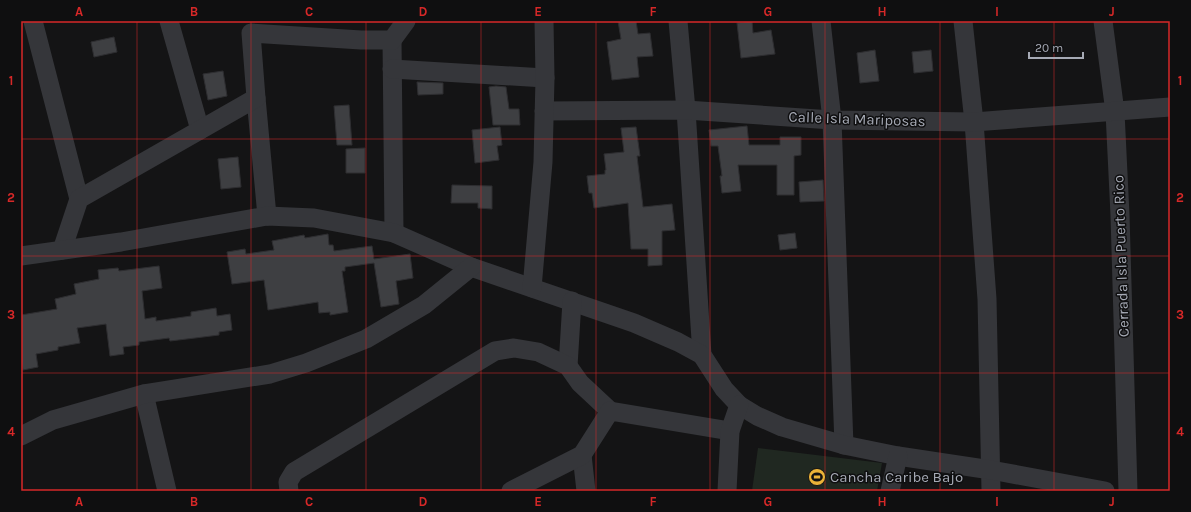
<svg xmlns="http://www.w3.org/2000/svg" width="1191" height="512" viewBox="0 0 1191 512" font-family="Karla,sans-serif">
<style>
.green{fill:#202821}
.building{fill:#3e3f42;stroke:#2e2e31}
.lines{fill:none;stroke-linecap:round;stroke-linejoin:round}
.minor{stroke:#35363a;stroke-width:19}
.grid{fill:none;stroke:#d62828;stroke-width:1;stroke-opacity:0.55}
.labels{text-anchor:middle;stroke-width:3;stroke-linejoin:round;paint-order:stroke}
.street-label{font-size:15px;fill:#a6aab5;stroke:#0f0f10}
.poi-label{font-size:15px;fill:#a6aab5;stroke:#0f0f10;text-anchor:start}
.neatline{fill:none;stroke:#d62828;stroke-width:1.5}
.grid-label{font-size:13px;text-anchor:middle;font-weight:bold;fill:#d62828}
</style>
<rect width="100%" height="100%" fill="#141415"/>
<polygon class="green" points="758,448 882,463 877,491 752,491"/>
<g class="building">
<polygon points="618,21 636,21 638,34 650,33 653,56 637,57 639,77 612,80 607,42 621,39"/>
<polygon points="752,21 753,33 771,30 775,54 741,58 737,23"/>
<polygon points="114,37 117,52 94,57 91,42"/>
<polygon points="875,50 879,81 860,83 857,53"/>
<polygon points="931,50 933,71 914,73 912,52"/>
<polygon points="223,71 227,96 208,100 203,74"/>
<polygon points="417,82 443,83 443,94 418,95"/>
<polygon points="496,86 506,87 509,109 519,109 520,125 493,125 489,87"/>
<polygon points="349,105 352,145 337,145 334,106"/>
<polygon points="747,126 749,145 780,145 780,137 801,137 801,155 794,156 794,195 777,195 777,165 738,165 741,191 722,193 720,176 722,176 718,146 711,146 709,130"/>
<polygon points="500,127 502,145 497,146 499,160 475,163 472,130"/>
<polygon points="636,127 640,156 637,156 643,207 672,204 675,230 662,231 662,265 648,266 648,249 631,249 628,203 594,208 592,193 589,193 587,176 605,174 605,170 606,170 604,154 624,152 621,128"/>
<polygon points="365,148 365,173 346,173 346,149"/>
<polygon points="238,157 241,187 221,189 218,159"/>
<polygon points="823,180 824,201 800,202 799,182"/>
<polygon points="452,185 492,186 492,209 478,208 478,203 451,203"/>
<polygon points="795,233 797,248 780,250 778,235"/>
<polygon points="328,234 329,245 333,245 334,251 372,246 374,259 410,254 413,278 396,281 399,304 381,307 374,263 345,267 345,271 342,271 348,312 330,315 330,312 319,313 318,302 268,310 264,280 232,284 227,252 245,249 246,254 274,250 272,241 304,235 305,238"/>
<polygon points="159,266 162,288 142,291 145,319 156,317 156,321 191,316 191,312 216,308 217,316 230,314 232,330 219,332 219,335 195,338 170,341 169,338 139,342 139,345 123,347 124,354 110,356 106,324 77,328 80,343 58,347 58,350 36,354 38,367 23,370 21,359 21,315 57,309 55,299 76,294 74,284 99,279 98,270 118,268 119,271"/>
</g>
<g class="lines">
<g class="minor">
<polyline points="33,21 79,199"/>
<polyline points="169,21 200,130"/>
<polyline points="678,21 686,110 702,355"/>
<polyline points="821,21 832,120 844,445"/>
<polyline points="963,21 974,122 987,299 991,491"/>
<polyline points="1103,21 1115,112 1120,215 1128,491"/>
<polyline points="392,40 394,233"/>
<polyline points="392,69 545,78"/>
<polyline points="256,98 267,216"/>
<polyline points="544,111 686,110 832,120 974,122 1170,107"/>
<polyline points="62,250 79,199 256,98 251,33 361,40 392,40 406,21"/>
<polyline points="21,256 121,242 267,216 314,218 394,233 471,267 634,323 678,342 702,355 724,389 739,405 757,416 782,427 844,445 898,456 991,470 1105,491"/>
<polyline points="532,288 543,162 545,78 544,21"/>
<polyline points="568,366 572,301"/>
<polyline points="144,394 167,491"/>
<polyline points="21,436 53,420 144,394 270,374 306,363 366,339 424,305 471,267"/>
<polyline points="582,455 586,491"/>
<polyline points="289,491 288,482 294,472 495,351 514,348 538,352 568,366 580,383 610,411"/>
<polyline points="511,491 582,455 610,411 730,431"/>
<polyline points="727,491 730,431 739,405"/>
<polyline points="890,491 898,456"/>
</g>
</g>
<path class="grid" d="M137,21v470M251,21v470M366,21v470M481,21v470M596,21v470M710,21v470M825,21v470M940,21v470M1054,21v470M21,139h1149M21,256h1149M21,373h1149"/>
<defs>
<g id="stadium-disc" transform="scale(0.9)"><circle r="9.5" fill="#eab238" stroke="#0f0f10"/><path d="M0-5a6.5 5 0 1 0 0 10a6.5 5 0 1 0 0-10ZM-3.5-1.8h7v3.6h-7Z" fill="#111"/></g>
</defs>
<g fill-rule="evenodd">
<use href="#stadium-disc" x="817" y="477"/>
</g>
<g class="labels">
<g class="street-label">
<text transform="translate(857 119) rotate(2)" y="5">Calle Isla Mariposas</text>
<text transform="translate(1121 256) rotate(-92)" y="5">Cerrada Isla Puerto Rico</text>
</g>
<g class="poi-label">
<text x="830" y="482">Cancha Caribe Bajo</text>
</g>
</g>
<rect width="1191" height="512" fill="none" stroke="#0f0f10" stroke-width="44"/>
<path d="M1029 52v6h54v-6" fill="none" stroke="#a6aab5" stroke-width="2"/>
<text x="1035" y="52" font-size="12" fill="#a6aab5" stroke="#0f0f10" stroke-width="3" paint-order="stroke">20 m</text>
<rect x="22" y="22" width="1147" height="468" class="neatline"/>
<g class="grid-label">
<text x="79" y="16">A</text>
<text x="194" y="16">B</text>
<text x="309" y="16">C</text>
<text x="423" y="16">D</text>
<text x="538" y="16">E</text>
<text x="653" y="16">F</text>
<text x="768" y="16">G</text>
<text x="882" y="16">H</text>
<text x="997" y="16">I</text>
<text x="1112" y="16">J</text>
<text x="11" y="85">1</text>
<text x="1180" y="85">1</text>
<text x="11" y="202">2</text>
<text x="1180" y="202">2</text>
<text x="11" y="319">3</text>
<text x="1180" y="319">3</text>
<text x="11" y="436">4</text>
<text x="1180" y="436">4</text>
<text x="79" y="506">A</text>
<text x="194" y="506">B</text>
<text x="309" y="506">C</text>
<text x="423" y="506">D</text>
<text x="538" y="506">E</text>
<text x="653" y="506">F</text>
<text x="768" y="506">G</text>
<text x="882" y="506">H</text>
<text x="997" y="506">I</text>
<text x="1112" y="506">J</text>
</g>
</svg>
